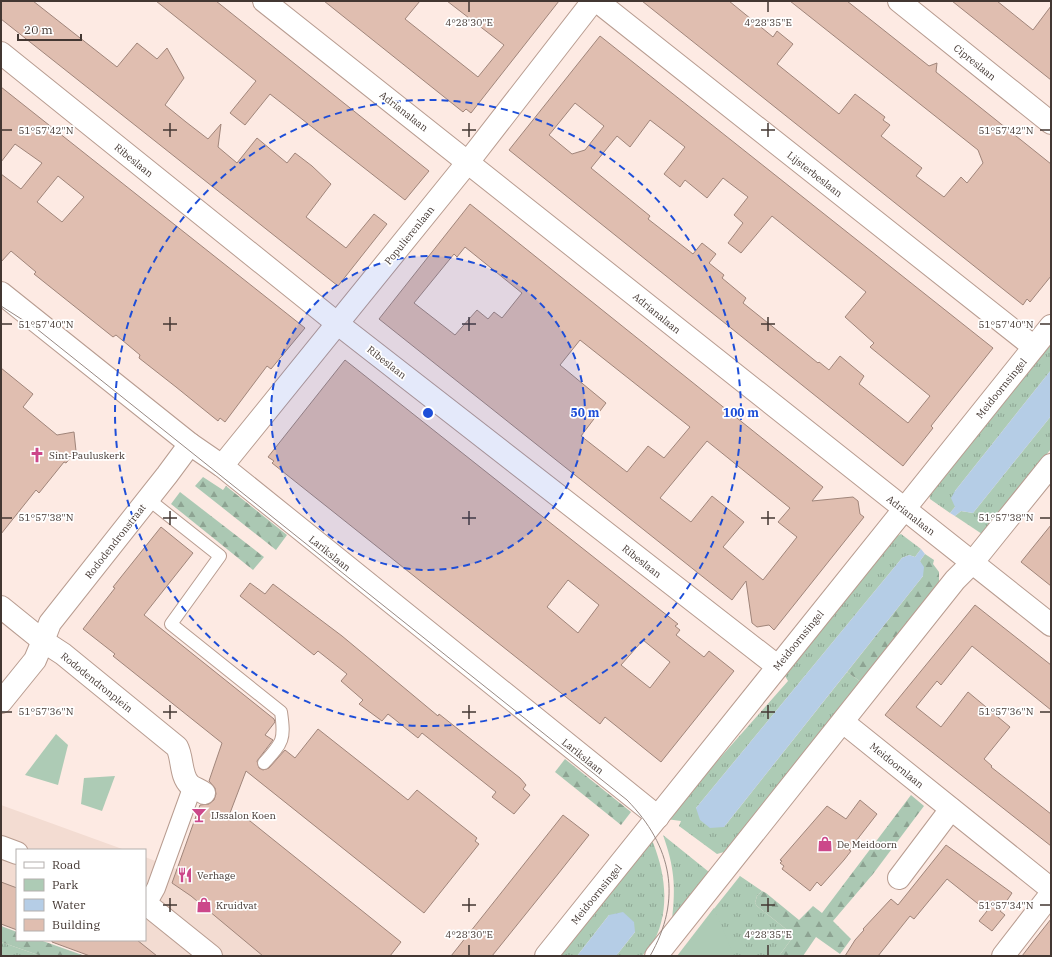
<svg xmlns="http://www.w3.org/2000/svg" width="1052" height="957" viewBox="0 0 1052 957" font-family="'IBM Plex Serif',serif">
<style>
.commercial{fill:#f3dcd2}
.grass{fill:url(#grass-tufts)}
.forest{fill:url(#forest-firs)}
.park{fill:#adcbb5}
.water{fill:#b5cde6}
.building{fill:#e0beb0;stroke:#a0857a;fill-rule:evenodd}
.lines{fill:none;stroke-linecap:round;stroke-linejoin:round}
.service-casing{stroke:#b89c90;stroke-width:14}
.pedestrian-casing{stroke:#b89c90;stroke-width:20}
.minor-casing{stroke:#b89c90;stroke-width:24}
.service{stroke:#fff;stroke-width:12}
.pedestrian{stroke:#fff;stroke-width:18}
.minor{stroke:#fff;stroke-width:22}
.tram{stroke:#988983;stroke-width:1}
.ticks{fill:none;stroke:#433732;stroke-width:1.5}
.ring{fill:none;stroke:#1d4ed8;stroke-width:2;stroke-dasharray:7 5}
.labels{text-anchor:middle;stroke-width:3.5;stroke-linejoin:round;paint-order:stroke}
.street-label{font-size:10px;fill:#433732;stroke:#fff}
.poi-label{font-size:10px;fill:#433732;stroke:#fff;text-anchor:start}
.ticks-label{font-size:10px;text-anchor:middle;fill:#433732;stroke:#fff;stroke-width:3.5;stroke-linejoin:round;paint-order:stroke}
.centre{fill:#1d4ed8;stroke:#fff;stroke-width:2}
.ring-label{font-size:12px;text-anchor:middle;font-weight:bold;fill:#1d4ed8;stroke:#fff;stroke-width:3.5;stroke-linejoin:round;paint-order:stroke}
</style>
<defs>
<pattern id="grass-tufts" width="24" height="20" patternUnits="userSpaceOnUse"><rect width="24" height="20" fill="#adcbb5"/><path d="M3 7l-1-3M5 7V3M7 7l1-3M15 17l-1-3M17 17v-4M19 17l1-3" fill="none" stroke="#8ea694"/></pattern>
<pattern id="forest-firs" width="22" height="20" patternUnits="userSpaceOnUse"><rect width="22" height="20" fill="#abc8b3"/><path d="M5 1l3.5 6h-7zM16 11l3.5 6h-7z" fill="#8da392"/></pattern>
</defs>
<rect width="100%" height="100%" fill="#fdeae3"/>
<g class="commercial">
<polygon points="1,805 125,850 17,850 17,902 1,896"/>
<polygon points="145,857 192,875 296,956 126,956 106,940 145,940"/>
</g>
<g class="grass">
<polygon points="1051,340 1051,370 955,491 955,507 950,513 930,499 929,493"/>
<polygon points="1051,416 1051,449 982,534 955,516 961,511 973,513"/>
<polygon points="901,534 921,549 915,557 909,555 902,558 696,808 724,827 847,672 861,682 724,852 717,854 679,826 681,821 666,819 788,681 784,674 891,539"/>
<path d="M663,835l46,37 -37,47c4,-33 2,-53 -9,-84z"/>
<path d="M651,838c14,32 20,71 3,103 -3,6 -8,10 -12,15h-26l19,-24 -26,-17 -32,41h-21z"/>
<polygon points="740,876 762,891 757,896 755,903 757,906 791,933 793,937 779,956 726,956 709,915"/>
<polygon points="1,942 41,956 1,956"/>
</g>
<g class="forest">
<polygon points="203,477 223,490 226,486 287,535 276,550 195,486"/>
<polygon points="180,492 264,557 253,570 171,504"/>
<polygon points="925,554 934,560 933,564 939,572 939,583 861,682 847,672 923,576 920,561"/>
<polygon points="565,759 631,812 621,825 555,772"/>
<polygon points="911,795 924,806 873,874 833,921 851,939 840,954 816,937 803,956 779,956 793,937 791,933 757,906 755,903 757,896 762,891 766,893 799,920 813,906 822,913"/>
<polygon points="1,926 17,932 17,940 40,940 85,956 41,956 1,942"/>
</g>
<g class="park">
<polygon points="56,734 68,745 58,785 25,775"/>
<polygon points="115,776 102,811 81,804 84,778"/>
<polygon points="714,908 734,956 677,956"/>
</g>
<g class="water">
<polygon points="1051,370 1051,416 973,513 961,511 955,516 950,513 955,507 951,498 955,491"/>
<polygon points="921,549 925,554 920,561 924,567 923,576 724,827 710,828 700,820 696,808 902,558 909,555 915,557"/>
<polygon points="623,912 634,922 635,932 616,956 577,956 609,915"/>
</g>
<g class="building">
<polygon points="1,1 33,1 117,67 137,43 157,59 167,48 184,78 165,105 186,122 208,139 221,124 218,147 237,163 257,138 287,163 295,153 312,166 331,184 306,217 346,248 374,214 387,224 338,286 1,19"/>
<polygon points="156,1 216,1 429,171 405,200 270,94 245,125 230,113 256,81"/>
<polygon points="324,1 420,1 405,19 478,77 504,45 447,1 559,1 471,113 466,109 463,112"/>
<polygon points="642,1 729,1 773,37 777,31 793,44 777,64 839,114 855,94 885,117 883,120 890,125 881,136 922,168 916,176 944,197 961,177 967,183 983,163 978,150 790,1 847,1 929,66 937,63 936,72 1051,164 1051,276 1030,302 1027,299 1023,305"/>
<polygon points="952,1 997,1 1033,30 1051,6 1051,80"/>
<path d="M600,36l393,312 -62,78 2,2 -30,38 -394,-316zM575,103l29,23 -19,24 -13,4 -23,-19zM650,120l35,27 -21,27 16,13 5,-7 22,18 16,-20 25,19 -14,18 9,8 -15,20 13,10 31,-37 94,76 -21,25 29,26 -4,4 60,49 -22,27 -49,-39 5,-8 -24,-20 -11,14 -10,-8 -1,1 -75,-60 3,-5 -24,-20 2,-3 -15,-12 7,-9 -14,-11 -9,11 -45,-35 2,-3 -59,-48 26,-32 13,11z"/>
<path d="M1,87l304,241 -34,41 -4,-3 -42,56 -5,-4 -2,3 -42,-34 -37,-29 1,-3 -24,-20 -3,2 -79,-63 2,-2 -25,-21 -10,11v-88l20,15 21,-26 -27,-19 -14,18zM58,176l26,21 -22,25 -25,-20z"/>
<path d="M470,204l353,283 -11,14 41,-4 5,4 2,13 4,3 -90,113 -5,-5 -12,2 -5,-4 -6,-42 -14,19 -353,-281zM465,247l57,46 -20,25 -8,-6 -6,7 -11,-9 -22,25 -41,-32 40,-49 3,3zM580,340l110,87 -26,31 -16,-12 -21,26 -46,-36 25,-33 -46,-38zM707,441l83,67 -12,14 19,15 -34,43 -40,-33 21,-25 -32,-26 -21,26 -31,-24z"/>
<path d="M345,360l333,264 -3,2 5,4 -4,5 28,22 5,-6 25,20 -73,91 -56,-45 -5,7 -328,-261 2,-2 -6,-4zM568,580l31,25 -21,28 -31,-26zM643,640l27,22 -20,26 -29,-23z"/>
<polygon points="1,368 33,394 23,407 57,435 74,432 76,451 66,463 64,462 39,493 36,490 1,534"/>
<polygon points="1051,525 1051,586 1021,562"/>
<polygon points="161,527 193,553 144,615 274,719 275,722 265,735 273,740 257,761 259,768 263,770 269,768 285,750 295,758 318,729 408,800 417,790 477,838 475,841 479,844 424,913 246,771 230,813 250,821 401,942 390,956 263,956 191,896 172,883 200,805 209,804 214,800 216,794 215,788 209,781 222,743 113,656 115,654 83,629 115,588 113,587"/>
<polygon points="250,583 265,594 273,584 342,636 438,716 439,714 520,778 526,785 523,789 530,795 514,814 492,797 496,792 422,733 418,738 388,714 382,721 359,704 363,700 341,681 347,674 318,651 314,655 240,596"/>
<polygon points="975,605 1051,665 1051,710 972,646 941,685 937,681 916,707 941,727 968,692 1010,727 984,759 992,766 991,767 1051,814 1051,846 885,715"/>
<polygon points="860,800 877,814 849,850 851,851 844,860 821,886 817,882 810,891 782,869 784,866 780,863 782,861 780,860 827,806 846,819"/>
<polygon points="563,815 589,835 558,874 492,956 451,956"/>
<polygon points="946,845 1012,893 1000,911 1005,915 992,931 979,921 987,911 947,879 914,919 910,916 878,956 845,956 855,940 864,930 863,929 891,899 898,905"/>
<polygon points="1,882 17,888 17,930 1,924"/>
<polygon points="1051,919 1051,956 1022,956 1032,943"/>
<polygon points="52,940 137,940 157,956 90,956 52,942"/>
</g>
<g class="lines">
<g class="service-casing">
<path id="service" d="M148,499l72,57 -49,68 110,88c4,28 2,30 -17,51"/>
</g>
<g class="pedestrian-casing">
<polyline id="pedestrian" points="147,904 156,888 191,791 190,785"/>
</g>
<g class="minor-casing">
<g id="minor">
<polyline points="264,1 1051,625"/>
<polyline points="597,1 1034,347"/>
<polyline points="899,1 1051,123"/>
<polyline points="1,53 338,324 777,666"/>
<polyline points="1,293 190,444 222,466 658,817"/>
<polyline points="222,466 468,162 593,1"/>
<polyline points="1,607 43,641 50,623 167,475 190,444"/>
<path d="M1,702l34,-42 8,-19 20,13 114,93c6,11 3,29 13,38 4,3 10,5 14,8"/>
<polyline points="843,722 1051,889"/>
<polyline points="1,847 17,853"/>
<polyline points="899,878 951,809"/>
<polyline points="145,903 211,956"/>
<polyline points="546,956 1051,326"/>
<polyline points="656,956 955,580 972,563 1051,465"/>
<polyline points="1003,956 1051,894"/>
</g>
</g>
<use href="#service" class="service"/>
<use href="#pedestrian" class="pedestrian"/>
<use href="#minor" class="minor"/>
<path class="tram" d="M1,306l36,23 590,471c45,46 56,99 23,156"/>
</g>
<path class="ticks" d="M469,2v10M768,2v10M170,123v14M469,123v14M768,123v14M2,130h10M163,130h14M462,130h14M761,130h14M1040,130h10M170,317v14M469,317v14M768,317v14M2,324h10M163,324h14M462,324h14M761,324h14M1040,324h10M170,511v14M469,511v14M768,511v14M2,518h10M163,518h14M462,518h14M761,518h14M1040,518h10M170,705v14M469,705v14M768,705v14M2,712h10M163,712h14M462,712h14M761,712h14M1040,712h10M170,898v14M469,898v14M768,898v14M163,905h14M462,905h14M761,905h14M1040,905h10M469,945v10M768,945v10"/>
<circle cx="428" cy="413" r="157" fill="#1d4ed8" fill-opacity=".12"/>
<g class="ring">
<circle cx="428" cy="413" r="157"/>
<circle cx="428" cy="413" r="313"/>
</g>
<defs>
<g id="church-bare" transform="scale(1.2)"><path d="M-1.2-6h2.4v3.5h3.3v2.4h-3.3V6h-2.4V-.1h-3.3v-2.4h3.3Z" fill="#cc478a" stroke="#fff" stroke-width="2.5" paint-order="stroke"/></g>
<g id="bar-bare" transform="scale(1.2)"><path d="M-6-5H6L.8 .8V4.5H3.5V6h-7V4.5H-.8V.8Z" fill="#cc478a" stroke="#fff" stroke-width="2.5" paint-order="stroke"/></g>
<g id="shop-bare" transform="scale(1.2)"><path d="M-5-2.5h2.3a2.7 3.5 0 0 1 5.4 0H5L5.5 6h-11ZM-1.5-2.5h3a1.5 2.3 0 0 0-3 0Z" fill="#cc478a" stroke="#fff" stroke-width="2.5" paint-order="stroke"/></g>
<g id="restaurant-bare" transform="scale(1.2)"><path d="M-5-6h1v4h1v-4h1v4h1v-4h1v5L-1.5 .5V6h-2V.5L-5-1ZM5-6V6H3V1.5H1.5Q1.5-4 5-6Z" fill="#cc478a" stroke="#fff" stroke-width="2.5" paint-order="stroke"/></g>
</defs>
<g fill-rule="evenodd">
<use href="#church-bare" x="37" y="455"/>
<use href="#bar-bare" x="199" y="815"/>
<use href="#shop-bare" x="825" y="844"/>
<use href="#restaurant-bare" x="185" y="875"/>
<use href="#shop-bare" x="204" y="905"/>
</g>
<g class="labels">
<g class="street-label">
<text transform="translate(975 62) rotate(39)" y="4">Cipreslaan</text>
<text transform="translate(404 111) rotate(38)" y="4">Adrianalaan</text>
<text transform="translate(134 160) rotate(39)" y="4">Ribeslaan</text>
<text transform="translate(815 174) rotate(38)" y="4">Lijsterbeslaan</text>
<text transform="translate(409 235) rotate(-51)" y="4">Populierenlaan</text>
<text transform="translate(657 313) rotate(39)" y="4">Adrianalaan</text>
<text transform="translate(387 362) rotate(38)" y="4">Ribeslaan</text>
<text transform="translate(1001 388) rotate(-51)" y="4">Meidoornsingel</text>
<text transform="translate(911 515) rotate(38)" y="4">Adrianalaan</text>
<text transform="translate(115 541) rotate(-52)" y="4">Rododendronstraat</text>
<text transform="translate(330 553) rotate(39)" y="4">Larikslaan</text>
<text transform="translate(642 561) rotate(38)" y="4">Ribeslaan</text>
<text transform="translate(798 640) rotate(-51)" y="4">Meidoornsingel</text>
<text transform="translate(97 682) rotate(39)" y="4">Rododendronplein</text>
<text transform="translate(583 756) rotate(39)" y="4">Larikslaan</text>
<text transform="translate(897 765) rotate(39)" y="4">Meidoornlaan</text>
<text transform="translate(596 894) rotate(-51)" y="4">Meidoornsingel</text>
</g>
<g class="poi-label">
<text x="49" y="459">Sint-Pauluskerk</text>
<text x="211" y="819">IJssalon Koen</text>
<text x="837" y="848">De Meidoorn</text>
<text x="197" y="879">Verhage</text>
<text x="216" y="909">Kruidvat</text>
</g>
</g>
<g class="ticks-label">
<text x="469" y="26">4°28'30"E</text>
<text x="768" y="26">4°28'35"E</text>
<text x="46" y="134">51°57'42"N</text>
<text x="1006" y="134">51°57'42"N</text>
<text x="46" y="328">51°57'40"N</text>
<text x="1006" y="328">51°57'40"N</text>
<text x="46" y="521">51°57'38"N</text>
<text x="1006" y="521">51°57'38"N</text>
<text x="46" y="715">51°57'36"N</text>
<text x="1006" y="715">51°57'36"N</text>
<text x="1006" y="909">51°57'34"N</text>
<text x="469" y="938">4°28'30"E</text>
<text x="768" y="938">4°28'35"E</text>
</g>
<circle cx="428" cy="413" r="6" class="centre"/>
<g class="ring-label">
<text x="585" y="417">50 m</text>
<text x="741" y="417">100 m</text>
</g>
<rect width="1052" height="957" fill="none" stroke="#433732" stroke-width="4"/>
<rect x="16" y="849" width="130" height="92" fill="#ffffff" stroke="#b4afad"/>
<rect x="24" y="862" width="20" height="6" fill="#ffffff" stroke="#b4afad"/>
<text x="52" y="869" font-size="12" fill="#433732">Road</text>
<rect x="24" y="879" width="20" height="12" fill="#adcbb5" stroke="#b4afad"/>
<text x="52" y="889" font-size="12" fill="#433732">Park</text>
<rect x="24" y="899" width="20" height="12" fill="#b5cde6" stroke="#b4afad"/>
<text x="52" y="909" font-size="12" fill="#433732">Water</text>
<rect x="24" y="919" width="20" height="12" fill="#e0beb0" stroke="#b4afad"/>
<text x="52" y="929" font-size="12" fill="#433732">Building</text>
<path d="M18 34v6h63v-6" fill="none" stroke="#433732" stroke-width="2"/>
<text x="24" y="34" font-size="12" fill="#433732" stroke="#ffffff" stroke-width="3" paint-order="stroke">20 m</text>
</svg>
